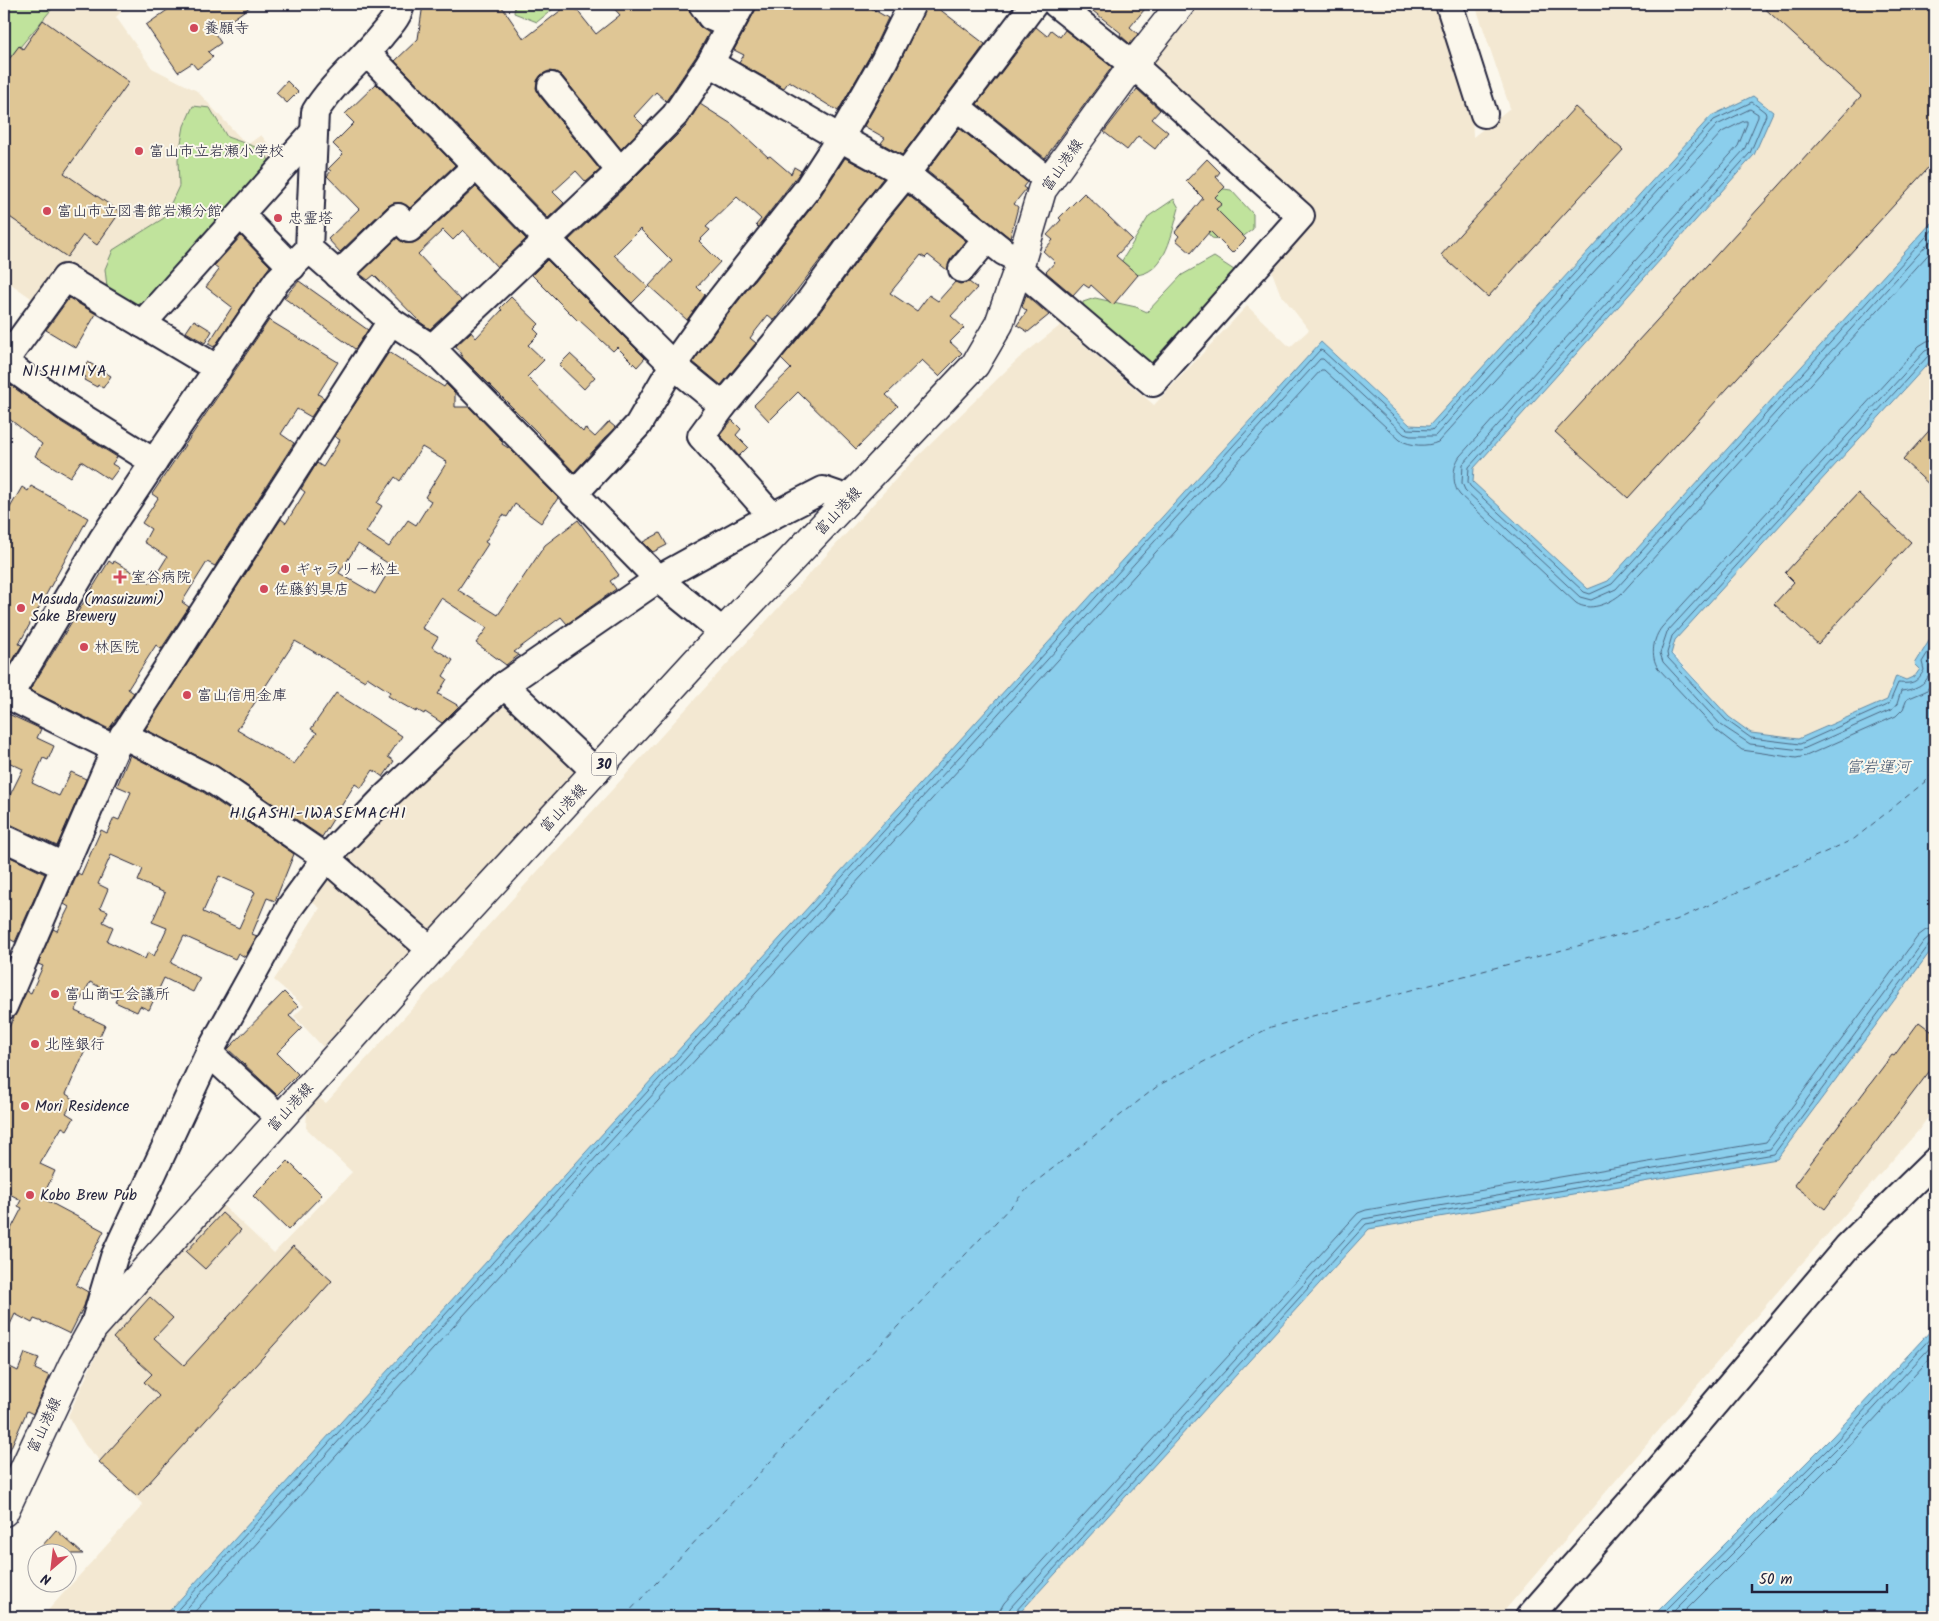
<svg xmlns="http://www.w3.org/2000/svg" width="1939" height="1621" viewBox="0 0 1939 1621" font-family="Kalam,'Klee One',sans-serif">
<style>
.built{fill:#f3e8d2}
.green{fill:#c0e39c;stroke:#71826c}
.water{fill:#8bceec;stroke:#6189a5}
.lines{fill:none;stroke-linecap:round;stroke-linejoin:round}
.shore{stroke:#4c6782;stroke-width:1}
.ferry{stroke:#425670;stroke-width:1;stroke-dasharray:6 5;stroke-linecap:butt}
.building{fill:#dfc695;stroke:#22223b;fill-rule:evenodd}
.minor-casing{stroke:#22223b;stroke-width:30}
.major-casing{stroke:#22223b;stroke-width:31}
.minor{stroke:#fbf7ec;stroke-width:26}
.major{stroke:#fbf7ec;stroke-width:28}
.poi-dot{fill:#d1495b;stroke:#fbf7ec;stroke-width:2}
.labels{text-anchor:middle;stroke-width:4;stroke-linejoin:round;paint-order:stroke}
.shield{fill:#fbf7ec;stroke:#636270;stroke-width:1}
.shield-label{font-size:14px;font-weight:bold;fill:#22223b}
.poi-label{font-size:15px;fill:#22223b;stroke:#fbf7ec;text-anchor:start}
.street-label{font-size:15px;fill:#22223b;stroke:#fbf7ec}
.neighbourhood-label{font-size:16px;letter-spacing:1px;fill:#22223b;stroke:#fbf7ec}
.water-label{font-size:16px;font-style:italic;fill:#425670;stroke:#fbf7ec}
</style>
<rect width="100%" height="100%" fill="#fbf7ec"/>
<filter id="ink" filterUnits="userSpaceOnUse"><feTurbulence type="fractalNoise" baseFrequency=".02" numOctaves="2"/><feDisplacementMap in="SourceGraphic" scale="10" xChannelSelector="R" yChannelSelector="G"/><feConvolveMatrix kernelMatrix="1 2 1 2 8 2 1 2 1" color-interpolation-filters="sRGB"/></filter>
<g filter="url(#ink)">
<g class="built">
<polygon points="4,4 129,4 116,17 152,68 197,91 247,145 261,135 279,157 143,309 59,268 34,300 4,279"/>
<polygon points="1197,4 1437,4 1472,112 1473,137 1510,108 1475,4 1935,4 1935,631 1915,664 1920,668 1915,676 1890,688 1887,700 1798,739 1751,733 1729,717 1608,581 1588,589 1321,342 164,1617 42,1617 143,1505 85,1445 68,1416 106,1334 164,1264 219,1202 274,1253 352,1172 306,1128 307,1110 319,1098 326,1103 907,467 1019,358 1061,325 1154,405 1247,306 1290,347 1309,330 1280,293 1272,272 1314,214 1145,68"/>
<polygon points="501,706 510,708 576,768 574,773 432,929 425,930 343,859 346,854"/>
<polygon points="324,875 331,875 411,947 411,954 323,1047 294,1016 304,1006 274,980 320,908 309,900"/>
<polygon points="1935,945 1935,1108 1918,1131 1790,1277 1499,1617 1016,1617 1369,1229 1777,1159"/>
</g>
<g class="green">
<polygon points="4,4 56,4 4,66"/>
<polygon points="515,4 559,4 537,22 514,13"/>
<polygon points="193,106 210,108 227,137 264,150 269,161 267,178 157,297 137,305 126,300 107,287 105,269 113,250 164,218 179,186 178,160 184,126"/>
<polygon points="1217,188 1231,190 1253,214 1253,229 1236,242 1212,238 1204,229"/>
<path d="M1174,199l5,9c-6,20 -11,56 -34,65 -6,2 -13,3 -19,4l-9,-8 32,-53z"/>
<polygon points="1214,257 1234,270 1232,288 1155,364 1145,363 1083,311 1083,302 1095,298 1136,307 1147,312 1182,275"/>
</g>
<g class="water">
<polygon points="1753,96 1773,112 1754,155 1474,468 1473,482 1588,589 1608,581 1932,222 1935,222 1935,356 1675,640 1671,654 1729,717 1751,733 1798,739 1887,700 1896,676 1906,680 1915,676 1920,669 1915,664 1935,631 1935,945 1777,1159 1369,1229 1016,1617 164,1617 1321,342 1410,425 1429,426 1711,116"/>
<polygon points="1935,1326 1935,1617 1652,1617 1833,1436"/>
</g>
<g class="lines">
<g class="shore">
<path d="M1935,339l-8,2 -8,5 -257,281c-9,11 -12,29 -4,41l58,62 26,20 54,8 10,-2 90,-40 7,-7 4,-10 19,-8 9,-12"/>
<path d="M1935,347l-10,4 -258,281 -7,21 3,9 58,63 29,19 51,6 92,-41 4,-5 4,-13c12,-1 26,-6 29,-19 3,-10 -2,-8 5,-19"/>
<path d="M1935,353l-6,2 -257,281 -5,17 1,5 58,62 25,18 49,6 89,-40 9,-21c14,1 19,0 26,-13l-2,-8 13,-21"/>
<polyline points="171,1617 1320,350 1323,351 1407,429 1432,430 1714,120 1752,102 1765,112 1766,115 1750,153 1469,467 1468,482 1470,486 1584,592 1590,594 1612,584 1935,227"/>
<polyline points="179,1617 1320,359 1323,359 1404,434 1410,436 1435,436 1717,125 1750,109 1758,114 1758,117 1744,150 1463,464 1462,483 1465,490 1580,597 1591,600 1616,589 1935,236"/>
<path d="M190,1617l1131,-1247h3l76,70c10,6 27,7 38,2l284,-310 22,-11h3v3l-9,22 -278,310c-8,11 -8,29 0,39l116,108c13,9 33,1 45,-9l314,-347"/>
<polyline points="999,1617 1000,1610 1004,1603 1358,1213 1366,1210 1766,1142 1918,936 1926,930 1935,928"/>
<polyline points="1007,1617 1010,1608 1363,1219 1770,1149 1924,941 1929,937 1935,936"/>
<polyline points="1013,1617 1015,1612 1366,1224 1774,1154 1929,945 1935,942"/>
<polyline points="1659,1617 1837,1440 1935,1333"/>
<polyline points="1668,1617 1841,1444 1935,1342"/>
<polyline points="1679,1617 1847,1449 1935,1353"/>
</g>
<polyline class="ferry" points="624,1617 1029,1187 1159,1085 1271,1027 1676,920 1854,839 1926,781 1935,770"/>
</g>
<g class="building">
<polygon points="176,4 254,4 214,32 221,43 208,52 213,57 197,69 192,63 178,72 146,25"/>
<polygon points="423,4 500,4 524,39 569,4 572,4 596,34 620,15 610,4 687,4 690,13 699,26 709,33 697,55 666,101 656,92 634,116 644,126 621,149 562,76 556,72 549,71 541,75 537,81 536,88 539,95 600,170 586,182 576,171 553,192 564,203 548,218 395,61 418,39"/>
<polygon points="757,4 864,4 888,18 871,54 838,111 789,81 784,88 739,63 744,55 734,50 755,11"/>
<polygon points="1084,4 1149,4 1130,27 1138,34 1130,44 1120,35 1121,33"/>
<polygon points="1760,4 1935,4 1935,160 1628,498 1555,432 1861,96"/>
<polygon points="934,5 985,44 902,155 881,143 885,138 864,126 897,68 926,6 931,9"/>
<polygon points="43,20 129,82 64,173 120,212 97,245 83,235 67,257 4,213 4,66 19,46 23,49"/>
<polygon points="1036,27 1047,36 1051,30 1060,37 1065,30 1112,67 1045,158 977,104"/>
<polygon points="287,81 298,92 287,103 276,93"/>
<polygon points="376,84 455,165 410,208 402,203 394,203 388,206 340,252 328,239 359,209 327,176 331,171 328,169 343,154 333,144 354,123 345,114"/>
<polygon points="1137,89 1160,110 1152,119 1168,132 1155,149 1138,136 1127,150 1104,132"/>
<polygon points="700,104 733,125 768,157 770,156 791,174 794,167 801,171 758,227 756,225 761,219 737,197 706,227 710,230 699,241 720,262 697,287 705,295 687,320 649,286 672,261 640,229 614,255 648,287 632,303 569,240 630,182 686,126"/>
<polygon points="1575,107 1623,150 1488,297 1441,255"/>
<polygon points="959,128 1027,182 1023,187 1026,189 1014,204 1018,207 1010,238 927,171"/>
<polygon points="845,158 883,178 774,320 768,315 750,338 756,343 721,385 693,362 725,318 819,198"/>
<polygon points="1207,159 1220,172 1216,177 1225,187 1215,197 1222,204 1216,209 1246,239 1232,253 1210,231 1191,253 1176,240 1179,236 1175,232 1203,198 1186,181"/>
<polygon points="476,187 526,239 497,267 463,230 453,240 443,230 418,254 461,300 430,329 420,322 374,275 368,280 360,274 397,238 405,243 413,243 419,240"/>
<polygon points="1084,193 1132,239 1116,256 1138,275 1113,305 1091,285 1089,288 1083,284 1073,295 1046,272 1055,262 1043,251 1053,240 1047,235 1061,220 1059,218"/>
<polygon points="908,195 966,241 950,260 947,270 928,255 925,258 921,255 890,293 917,311 929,295 938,301 955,282 960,284 969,282 977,288 951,316 964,328 950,342 962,353 939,376 922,360 886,395 898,406 856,449 798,392 769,421 754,405 791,369 781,359 817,316 882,227"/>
<polygon points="241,236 270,266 214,347 208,344 232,307 206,287 219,270 214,266"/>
<polygon points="547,260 645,358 637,367 617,347 613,351 579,320 578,321 532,275"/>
<polygon points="299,281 368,330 355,349 284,298"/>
<polygon points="1026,295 1049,315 1028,332 1017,325 1027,311 1022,307"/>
<polygon points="511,297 539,324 534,329 539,334 528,345 544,360 527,377 583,432 585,428 595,437 609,422 615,427 574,472 544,441 545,440 463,358 456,346 471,332 476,338 502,310 500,308"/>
<polygon points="69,298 96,314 76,348 46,330"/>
<polygon points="194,320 212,331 205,343 186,332"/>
<polygon points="269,320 338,362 318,394 324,398 311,417 297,409 281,434 294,443 215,566 207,562 182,602 189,607 161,649 156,645 128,689 134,693 109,729 30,690 109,561 113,564 114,561 151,583 167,557 144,542 151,529 142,523 158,498 152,494"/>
<path d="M389,352l55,35 2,-3 9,9v14h14l34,35 -1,2 8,5 48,49 -17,25 -26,-19 -8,13 -4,-2 -18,27 3,2 -30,46 40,25 47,-70 33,-25 41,55 -9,6 6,8 -49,35 -6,-7 -47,35 5,3 -13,10 -30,-22 11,-15 -46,-30 -19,30 16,9 -6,10 21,13 -10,16 4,3 -9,15 21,12 -17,17 -17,-11 -1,2 -7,-4 -1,2 -28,-16 2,-4 -23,-15 -2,4 -70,-40 -58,89 57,34 23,-31 -6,-4 25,-36 66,43 -14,21 6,4 -11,16 -10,-7 -12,18 -6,-4 -33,53 -103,-70 -74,-38 136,-210 5,4 19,-31 -4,-3 16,-26 6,4 17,-27 -6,-4zM422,447l25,15 -22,35 6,4 -15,24 -8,-5 -19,27 -23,-15 16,-26 -5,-3 18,-26 5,4zM358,544l34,22 -17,28 -36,-21z"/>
<polygon points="570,354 595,377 584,389 559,365"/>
<polygon points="88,362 111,376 103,388 98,385 97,387 84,380 86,377 81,374"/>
<polygon points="4,380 58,420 117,457 112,464 119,468 110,480 81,461 70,477 35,456 42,444 4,415"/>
<polygon points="732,420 741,429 736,435 748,447 739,456 720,435"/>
<polygon points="1935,424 1935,490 1903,460"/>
<polygon points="31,486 88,518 19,644 22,645 4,675 4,518 22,487 28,491"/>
<polygon points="1858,493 1911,542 1818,644 1774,604 1794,582 1785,573"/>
<polygon points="660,533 667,545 653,552 643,542"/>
<polygon points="4,712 41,729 37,738 54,746 48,760 43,758 32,783 59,796 71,772 86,779 57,846 10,824 4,823 4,794 9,797 23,769 4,760"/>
<path d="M130,755l73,37 91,62 -19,47 -8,-3 -15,36 5,2 -12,21 -7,-4 -3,6 -51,-23 -13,27 29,15 -7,14 -29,-14 -15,32 -9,-4 -3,6 -22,-10 3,-6 -28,-14 -15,29 30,14 -11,24 -7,-3 -21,48 9,6 -9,13 8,5 -7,12 -5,-3 -22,37 15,7 -13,27 62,33 -28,54 12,7 -4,14 -14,28 -25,-12v1l-11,-4 -2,4 -17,-9 -11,23v-107l5,3 13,-25 -4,-2 3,-6 -17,-9v-154l23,-46 4,2 12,-27 -5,-2 15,-35 4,2 12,-24 -5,-3 14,-31 3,2 20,-45 6,3 7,-15 5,2 12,-28 -14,-6zM111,855l32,14 -5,12 27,12 -13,29 15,6 -13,28 -6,-4 -3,7 -38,-18 6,-14 -10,-5 5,-11 -8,-3 8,-19 -10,-5zM219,876l36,16 -16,36 -36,-16z"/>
<polygon points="4,854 45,874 15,942 4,936"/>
<polygon points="284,992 298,1006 289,1016 302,1028 277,1053 298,1074 277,1095 228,1049"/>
<polygon points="1919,1022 1935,1034 1935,1064 1825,1209 1794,1185 1892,1055 1894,1056"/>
<polygon points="288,1161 322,1195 288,1230 253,1196"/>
<polygon points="222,1213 241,1230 205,1269 186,1252"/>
<polygon points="293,1246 332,1281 137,1496 99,1462 159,1396 144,1382 152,1374 113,1338 150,1297 173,1318 154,1338 184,1365"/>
<polygon points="25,1353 39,1358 35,1369 50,1376 33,1414 27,1411 4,1463 4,1364 18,1371"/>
<polygon points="56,1530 83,1554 35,1554"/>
</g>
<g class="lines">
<g class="minor-casing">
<g id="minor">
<polyline points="702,4 711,17 730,25"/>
<polyline points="1449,4 1484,114"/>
<polyline points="367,53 547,239 673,365 723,406"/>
<polyline points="710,63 840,138 906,174 1004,252 1021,261"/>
<polyline points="551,86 620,171"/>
<polyline points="957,107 1049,181"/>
<polyline points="241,215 292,267"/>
<polyline points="309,249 391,321 432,348 658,579 723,632"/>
<polyline points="962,269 987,239"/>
<polyline points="1019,269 1153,383 1301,216 1133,65 1056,4"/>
<polyline points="338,275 398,217 409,229 476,166"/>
<polyline points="142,324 313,133"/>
<polyline points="432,348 620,171 675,115 710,63 742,4"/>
<polyline points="4,362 65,278 218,369"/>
<polyline points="4,362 66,407 154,462"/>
<polyline points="574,494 638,425 673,365 713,309 807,189 840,138 884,61 912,4"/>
<polyline points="772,516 701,436 723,406 805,307 870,218 906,174 1034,4"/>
<polyline points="504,685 596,772"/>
<path d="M9,696l94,-158 51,-76 123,-181 32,-32 6,-137c17,-28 45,-50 66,-76 8,-10 18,-19 20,-32"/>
<polyline points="4,697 9,696 115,749"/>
<polyline points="123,735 211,779 326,858 431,950"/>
<polyline points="4,838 64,866"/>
<polyline points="4,1006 115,749 391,321"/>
<polyline points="209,1053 280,1118"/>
<polyline points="93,1328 114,1257 209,1053 290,907 326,858 385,797 504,685 658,579 772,516 823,490 849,499"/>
<polyline points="1529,1617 1661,1467 1848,1246 1935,1161"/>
</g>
</g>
<g class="major-casing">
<polyline id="major" points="4,1512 73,1364 93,1328 431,950 723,632 975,365 999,324 1021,261 1042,190 1133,65 1181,4"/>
</g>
<use href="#minor" class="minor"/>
<use href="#major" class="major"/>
</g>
</g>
<g class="poi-dot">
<circle cx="194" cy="28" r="5"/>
<circle cx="139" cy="151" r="5"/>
<circle cx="47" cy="211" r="5"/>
<circle cx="278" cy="218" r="5"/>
<circle cx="285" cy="569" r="5"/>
<path d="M117.5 569.5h5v5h5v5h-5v5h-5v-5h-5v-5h5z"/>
<circle cx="264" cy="589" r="5"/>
<circle cx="21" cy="608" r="5"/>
<circle cx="84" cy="647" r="5"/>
<circle cx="187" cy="695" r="5"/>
<circle cx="55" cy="994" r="5"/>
<circle cx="35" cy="1044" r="5"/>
<circle cx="25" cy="1106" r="5"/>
<circle cx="30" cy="1195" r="5"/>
</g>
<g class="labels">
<rect class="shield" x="591.5" y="752.5" width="25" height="23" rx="4"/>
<g class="shield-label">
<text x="604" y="769">30</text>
</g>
<g class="poi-label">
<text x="204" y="33">養願寺</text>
<text x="149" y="156">富山市立岩瀬小学校</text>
<text x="57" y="216">富山市立図書館岩瀬分館</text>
<text x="288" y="223">忠霊塔</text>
<text x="295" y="574">ギャラリー松生</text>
<text x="131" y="582">室谷病院</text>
<text x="274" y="594">佐藤釣具店</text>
<text x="31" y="604">Masuda (masuizumi)<tspan x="31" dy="17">Sake Brewery</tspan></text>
<text x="94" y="652">林医院</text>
<text x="197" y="700">富山信用金庫</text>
<text x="65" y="999">富山商工会議所</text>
<text x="45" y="1049">北陸銀行</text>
<text x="35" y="1111">Mori Residence</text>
<text x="40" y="1200">Kobo Brew Pub</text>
</g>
<g class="street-label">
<text transform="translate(1062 165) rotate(-55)" y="5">富山港線</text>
<text transform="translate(838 511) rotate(-47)" y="5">富山港線</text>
<text transform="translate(563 808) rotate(-47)" y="5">富山港線</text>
<text transform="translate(290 1107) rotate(-48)" y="5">富山港線</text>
<text transform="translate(44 1425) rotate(-65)" y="5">富山港線</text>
</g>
<g class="neighbourhood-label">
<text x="65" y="376">NISHIMIYA</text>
<text x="318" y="818">HIGASHI-IWASEMACHI</text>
</g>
<g class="water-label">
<text x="1878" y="772">富岩運河</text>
</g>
</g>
<rect width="1939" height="1621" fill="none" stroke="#fbf7ec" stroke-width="20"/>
<rect x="10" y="10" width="1919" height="1601" fill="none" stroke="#22223b" stroke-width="2" filter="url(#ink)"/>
<g transform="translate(52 1568) rotate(208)"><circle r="24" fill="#fbf7ec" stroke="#a4a2a5"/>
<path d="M0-4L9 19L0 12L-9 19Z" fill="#d1495b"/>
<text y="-8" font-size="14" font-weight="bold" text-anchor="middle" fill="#22223b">N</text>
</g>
<path d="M1752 1584v8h135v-8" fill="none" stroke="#22223b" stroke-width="2.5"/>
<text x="1759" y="1584" font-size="15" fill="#22223b" stroke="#fbf7ec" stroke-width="4" paint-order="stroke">50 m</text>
</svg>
